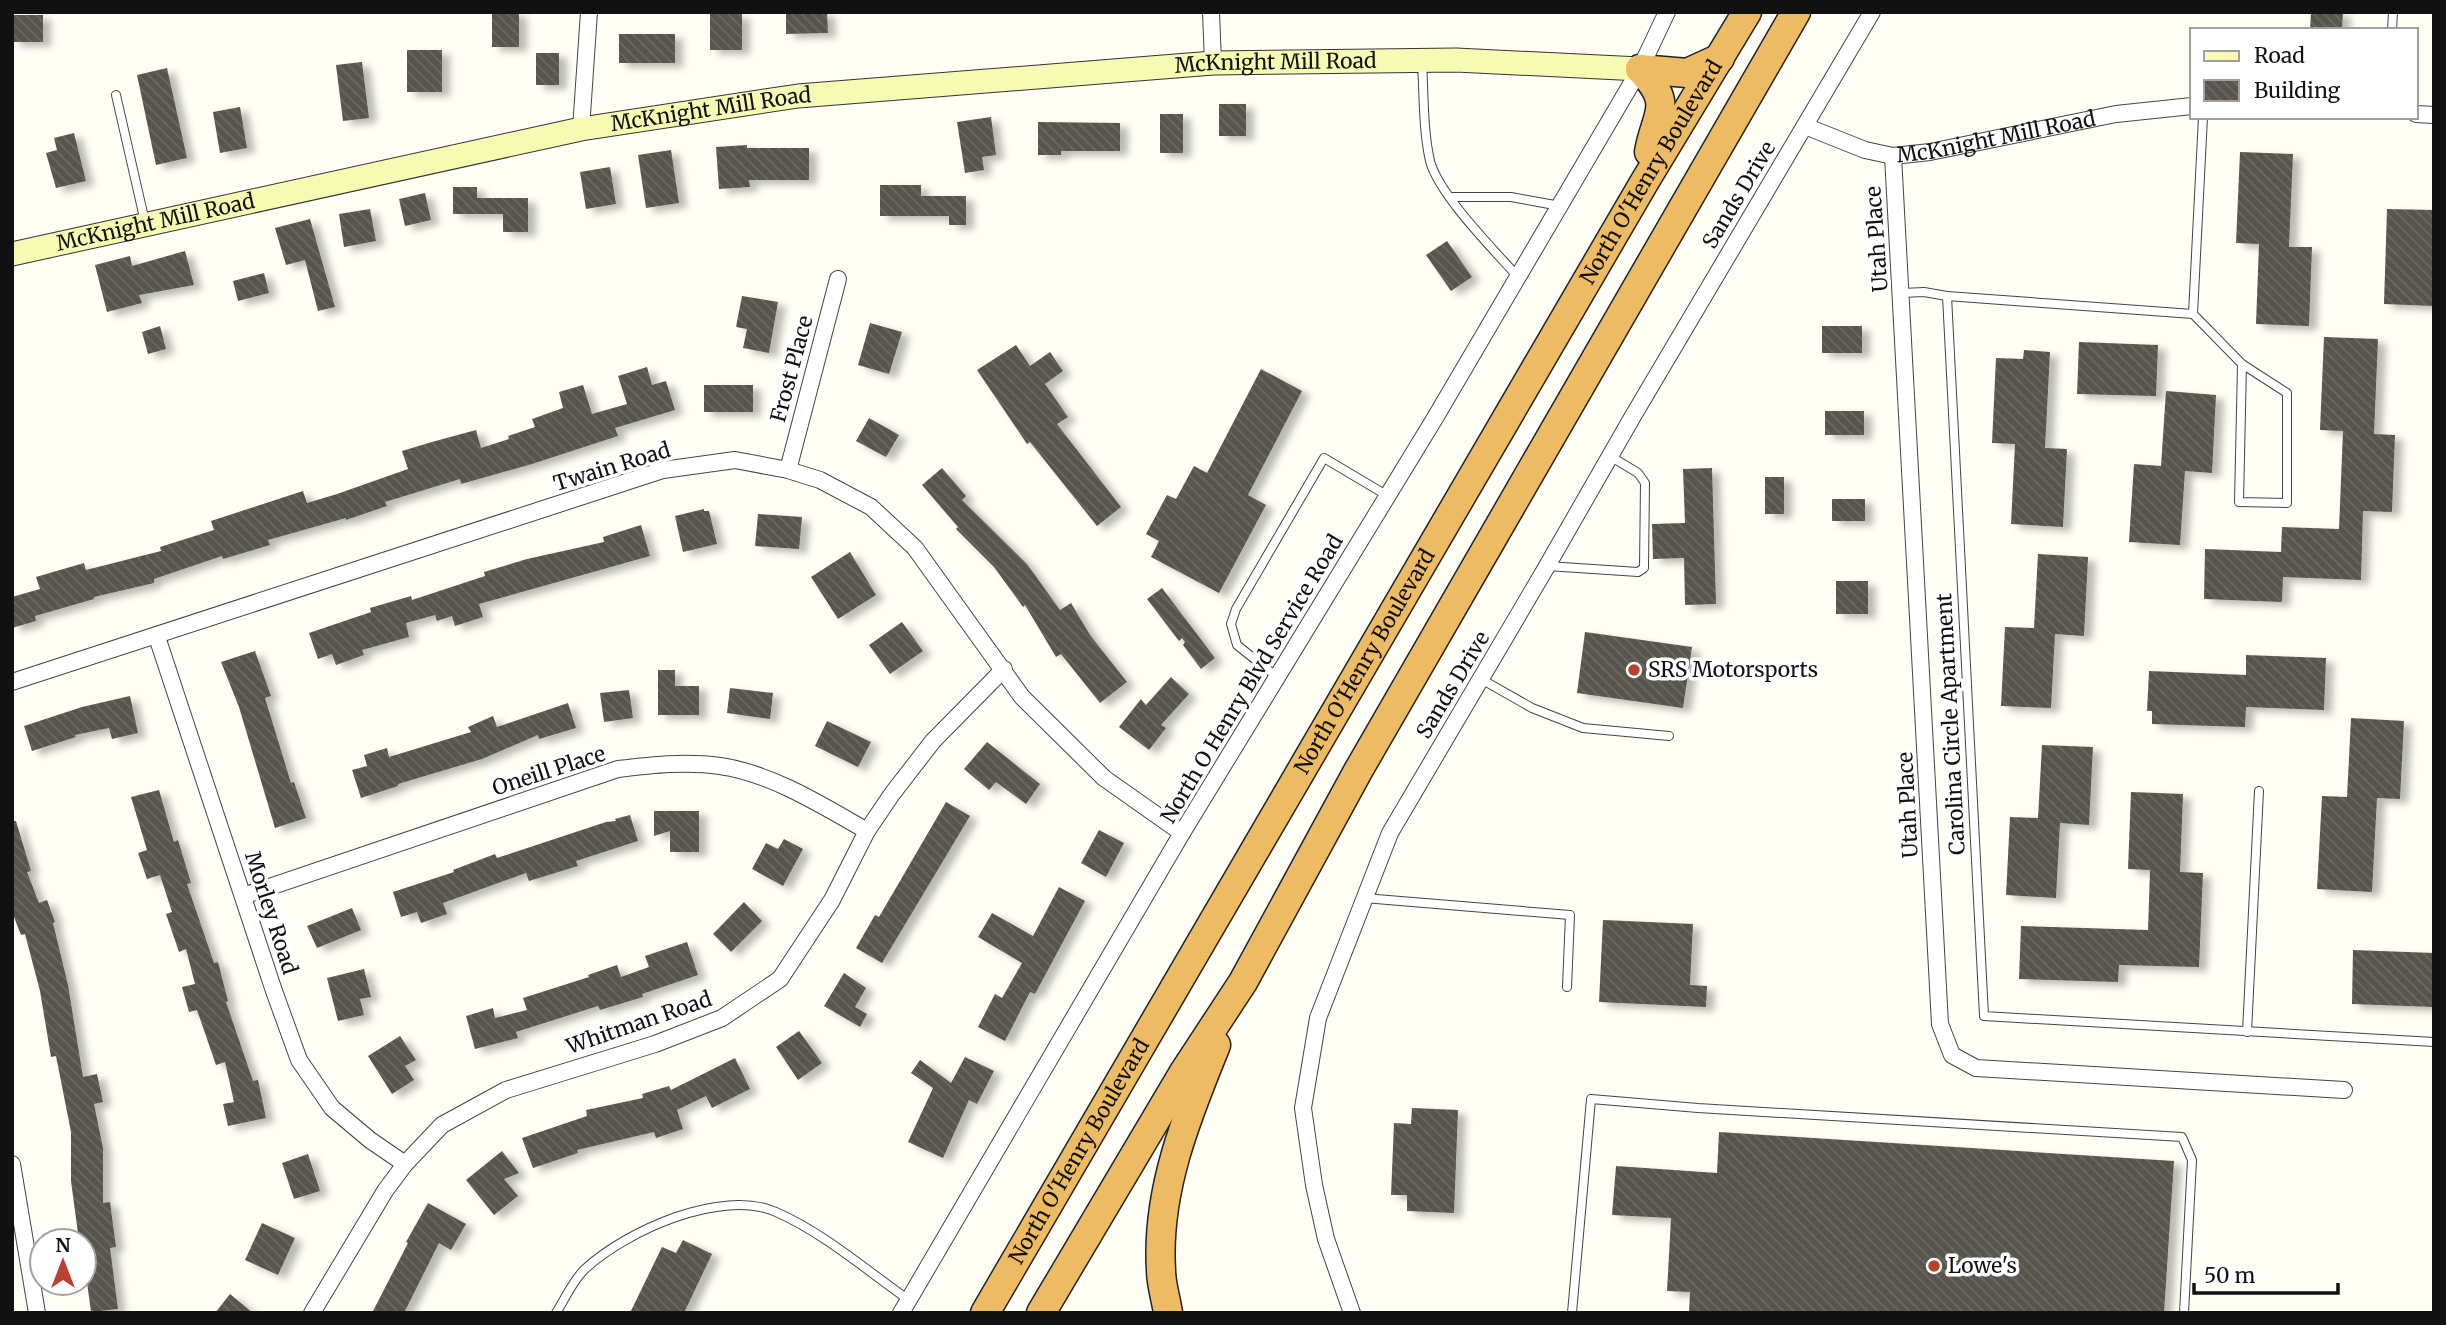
<svg xmlns="http://www.w3.org/2000/svg" width="2446" height="1325" viewBox="0 0 2446 1325" font-family="Merriweather,serif">
<style>
.building{fill:url(#building-back-hatch);filter:url(#shadow)}
.lines{fill:none;stroke-linecap:round;stroke-linejoin:round}
.lane-casing{stroke:#444;stroke-width:10}
.street-casing{stroke:#444;stroke-width:18}
.secondary-casing{stroke:#333;stroke-width:25}
.highway-casing{stroke:#222;stroke-width:31}
.lane{stroke:#fff;stroke-width:8}
.street{stroke:#fff;stroke-width:16}
.secondary{stroke:#f6fbb3;stroke-width:23}
.highway{stroke:#edbb64;stroke-width:28}
.poi-dot{fill:#bb402e;stroke:#fff;stroke-width:2.5}
.labels{text-anchor:middle;stroke-width:7;stroke-linejoin:round;paint-order:stroke}
.street-label{font-size:21px;fill:#111;stroke:#fff}
.poi-label{font-size:21px;fill:#111;stroke:#fff;text-anchor:start}
</style>
<defs>
<pattern id="building-back-hatch" width="6" height="6" patternUnits="userSpaceOnUse" patternTransform="scale(1.75)"><rect width="6" height="6" fill="#59544d"/><path d="M-1 5l2 2M0 0l6 6M5-1l2 2" fill="none" stroke="#6c6862"/></pattern>
<filter id="shadow"><feDropShadow dx="8" dy="4.5" stdDeviation="3.5" flood-color="#0004"/></filter>
</defs>
<rect width="100%" height="100%" fill="#fefef5"/>
<g class="building">
<rect x="492" y="12" width="27" height="35"/>
<polygon points="786,12 827,12 828,33 786,34"/>
<polygon points="2311,12 2343,12 2342,30 2310,30"/>
<rect x="710" y="14" width="32" height="36"/>
<rect x="12" y="15" width="31" height="27"/>
<rect x="619" y="34" width="56" height="29"/>
<rect x="407" y="50" width="35" height="42"/>
<rect x="536" y="53" width="23" height="32"/>
<polygon points="362,62 369,118 343,121 336,65"/>
<polygon points="167,68 187,158 156,165 137,75"/>
<rect x="1219" y="104" width="27" height="32"/>
<polygon points="240,107 247,148 220,153 213,112"/>
<rect x="1160" y="114" width="23" height="39"/>
<polygon points="991,117 996,155 982,157 984,170 965,173 957,122"/>
<polygon points="1038,122 1120,123 1120,151 1061,151 1061,155 1038,155"/>
<polygon points="74,133 86,181 56,188 46,153 57,150 54,138"/>
<polygon points="747,145 747,148 809,148 809,180 749,180 750,187 719,189 716,147"/>
<polygon points="671,150 679,203 646,208 638,155"/>
<polygon points="2240,152 2293,154 2289,247 2312,247 2309,326 2256,324 2259,244 2236,243"/>
<polygon points="610,167 616,204 586,209 580,172"/>
<polygon points="880,185 921,185 921,196 966,196 966,225 949,225 949,216 880,216"/>
<polygon points="453,187 477,187 477,198 528,198 528,232 503,232 503,214 453,214"/>
<polygon points="425,193 431,220 405,226 399,199"/>
<polygon points="370,209 376,241 344,247 339,214"/>
<polygon points="2387,209 2434,210 2434,306 2384,304"/>
<polygon points="310,219 335,307 318,311 305,260 286,265 275,228"/>
<polygon points="1447,241 1472,277 1451,291 1426,255"/>
<polygon points="185,251 194,285 139,295 142,303 107,312 95,265 130,256 132,266"/>
<polygon points="264,273 269,293 238,301 233,281"/>
<polygon points="742,296 778,302 769,353 743,348 747,329 736,327"/>
<polygon points="870,323 902,332 889,374 858,365"/>
<polygon points="160,326 166,349 148,354 142,332"/>
<rect x="1822" y="326" width="40" height="27"/>
<polygon points="2324,337 2378,339 2374,434 2395,435 2392,512 2363,511 2361,580 2283,577 2282,602 2204,599 2205,549 2281,552 2282,527 2339,529 2343,431 2320,430"/>
<polygon points="2079,342 2158,345 2156,396 2077,394"/>
<polygon points="1016,345 1030,366 1050,352 1063,371 1045,384 1068,417 1057,424 1121,507 1097,526 1030,442 1027,444 977,370"/>
<polygon points="2024,350 2050,352 2045,448 2067,449 2063,527 2011,524 2015,444 1992,443 1996,358 2023,359"/>
<polygon points="647,367 652,385 666,381 675,410 615,428 618,436 532,464 461,484 460,479 385,502 387,506 346,520 346,518 268,540 270,545 223,559 222,556 154,579 154,583 94,597 94,599 35,616 36,621 12,628 12,597 40,589 36,577 84,563 86,570 161,551 160,547 214,530 211,521 303,491 307,503 337,494 408,469 402,451 432,442 476,430 481,448 509,439 508,436 535,427 532,419 563,408 559,392 583,385 592,414 627,404 618,376"/>
<polygon points="1261,369 1302,391 1248,495 1266,505 1219,593 1151,557 1159,541 1146,534 1167,495 1176,499 1194,466 1207,473"/>
<rect x="704" y="385" width="49" height="27"/>
<polygon points="2166,391 2216,395 2212,473 2185,471 2180,545 2129,542 2134,464 2161,466"/>
<rect x="1825" y="411" width="39" height="24"/>
<polygon points="869,418 899,435 886,457 856,441"/>
<polygon points="942,468 966,496 962,500 1027,564 1060,610 1071,603 1090,635 1127,682 1100,703 1061,654 1056,657 1025,605 1023,607 994,567 956,529 958,527 922,485"/>
<polygon points="1712,468 1716,604 1685,605 1684,558 1653,559 1652,524 1685,523 1683,469"/>
<rect x="1765" y="477" width="19" height="37"/>
<rect x="1832" y="499" width="33" height="22"/>
<polygon points="704,509 704,511 709,511 717,544 683,552 675,516"/>
<polygon points="758,514 802,517 799,549 755,546"/>
<polygon points="641,525 650,556 479,604 483,617 455,626 452,616 437,621 435,615 406,623 409,637 362,650 364,655 336,665 332,654 318,659 309,633 371,612 370,608 411,596 412,600 485,576 484,572 527,559 604,542 603,537"/>
<polygon points="850,552 876,595 838,619 811,577"/>
<polygon points="2038,554 2088,557 2084,636 2055,634 2051,708 2001,706 2005,627 2034,628"/>
<rect x="1836" y="581" width="32" height="33"/>
<polygon points="1162,588 1215,658 1201,669 1183,645 1185,642 1182,638 1179,641 1147,599"/>
<polygon points="902,622 923,651 890,674 869,645"/>
<polygon points="1585,632 1692,647 1683,708 1577,693"/>
<polygon points="255,651 271,696 265,698 291,783 294,782 306,818 275,828 239,707 221,662"/>
<polygon points="2246,655 2326,658 2324,710 2246,707 2245,727 2152,724 2152,711 2147,711 2149,671 2246,675"/>
<polygon points="658,670 675,670 675,686 699,686 699,715 658,715"/>
<polygon points="1171,677 1189,694 1161,725 1166,728 1149,750 1119,727 1141,699 1146,705"/>
<polygon points="730,688 773,693 770,719 727,713"/>
<polygon points="629,690 633,718 604,722 600,693"/>
<polygon points="130,696 138,733 112,739 109,728 75,735 76,737 32,751 24,726 82,707"/>
<polygon points="568,703 576,728 539,739 538,735 482,759 398,784 398,786 361,798 352,770 367,766 364,755 387,748 389,757 471,732 468,727 493,716 497,727"/>
<polygon points="2351,718 2404,721 2400,799 2377,798 2372,892 2317,889 2322,796 2347,797"/>
<polygon points="827,721 871,742 858,767 815,746"/>
<polygon points="987,742 1040,784 1026,804 996,782 989,790 964,769"/>
<polygon points="2042,745 2093,747 2089,825 2060,823 2056,898 2006,895 2010,817 2038,818"/>
<polygon points="159,790 174,842 178,840 191,883 187,884 214,963 218,962 228,1001 226,1002 253,1081 258,1080 266,1118 228,1126 223,1104 234,1102 225,1062 216,1065 197,1010 189,1012 182,987 195,984 186,949 179,952 166,914 172,912 160,875 147,879 138,853 147,850 131,797"/>
<polygon points="2131,792 2183,794 2180,872 2203,873 2199,967 2119,965 2118,982 2019,979 2021,926 2148,930 2150,870 2128,869"/>
<polygon points="946,802 970,816 882,963 856,948 875,915 879,917"/>
<polygon points="654,811 699,811 699,852 670,852 670,831 654,836"/>
<polygon points="630,815 638,841 576,861 578,866 529,881 526,873 443,903 447,914 421,923 417,912 401,917 393,892 454,872 453,870 495,854 497,858 606,822 616,821 615,819"/>
<polygon points="12,821 16,821 31,871 27,872 39,903 47,900 55,922 53,923 68,985 83,1077 97,1074 103,1102 94,1104 103,1148 103,1203 110,1202 116,1247 110,1248 118,1309 91,1312 84,1260 84,1241 79,1241 71,1181 71,1132 56,1056 51,1057 40,991 25,934 21,935 12,912"/>
<polygon points="1099,830 1124,843 1106,877 1081,863"/>
<polygon points="784,839 803,849 783,886 752,869 766,843 778,849"/>
<polygon points="1059,887 1085,901 1035,994 1030,992 1005,1041 978,1027 995,994 1002,998 1022,963 978,937 992,913 1033,936"/>
<polygon points="744,902 762,921 731,952 713,934"/>
<polygon points="352,908 361,930 317,948 307,926"/>
<polygon points="1603,920 1693,924 1690,985 1707,986 1706,1007 1599,1002"/>
<polygon points="687,942 698,975 642,994 643,997 600,1010 598,1006 516,1032 518,1038 475,1049 466,1016 493,1008 495,1018 527,1010 523,998 589,977 588,975 617,965 621,977 649,967 645,956"/>
<polygon points="2353,950 2434,953 2434,1007 2352,1004"/>
<polygon points="364,969 371,997 360,999 364,1015 338,1021 327,978"/>
<polygon points="844,973 866,988 855,1007 867,1014 860,1027 824,1006"/>
<polygon points="799,1031 822,1063 798,1080 776,1047"/>
<polygon points="400,1036 416,1060 405,1066 414,1080 392,1094 368,1056"/>
<polygon points="965,1057 994,1071 977,1104 969,1100 943,1158 908,1142 933,1088 911,1073 920,1060 951,1083"/>
<polygon points="735,1058 750,1089 712,1108 706,1096 677,1110 683,1129 656,1138 654,1132 577,1150 578,1153 533,1168 522,1138 587,1116 586,1110 643,1098 642,1094 669,1086 671,1090"/>
<polygon points="1412,1108 1458,1110 1454,1213 1407,1211 1407,1195 1391,1195 1394,1123 1411,1124"/>
<polygon points="1719,1132 2174,1161 2164,1313 1689,1313 1690,1292 1667,1291 1671,1218 1612,1215 1616,1166 1717,1173"/>
<polygon points="502,1151 519,1173 504,1179 518,1196 494,1215 466,1180"/>
<polygon points="308,1154 320,1191 294,1199 282,1163"/>
<polygon points="428,1203 466,1224 451,1250 439,1243 404,1313 372,1313 408,1243 406,1242"/>
<polygon points="262,1223 295,1238 278,1275 245,1260"/>
<polygon points="683,1240 712,1254 684,1313 630,1313 662,1247 676,1253"/>
<polygon points="230,1294 253,1313 215,1313"/>
</g>
<g class="lines">
<g class="lane-casing">
<g id="lane">
<polyline points="2392,30 2393,12"/>
<path d="M1422,63c2,32 1,67 8,98 9,34 64,89 88,116"/>
<polyline points="116,95 145,222"/>
<polyline points="1450,197 1511,197 1560,206"/>
<polyline points="1902,293 1924,292 1947,296"/>
<polyline points="2193,314 2203,117"/>
<polyline points="2242,364 2239,502 2287,503 2287,393 2242,364 2193,314 1947,296 1984,1016 2434,1042"/>
<polyline points="1547,566 1638,572 1644,568 1645,483 1638,473 1610,456"/>
<polyline points="1277,677 1237,645 1231,624 1236,609 1324,458 1388,496"/>
<polyline points="1481,679 1532,708 1583,728 1669,736"/>
<polyline points="1364,898 1570,915 1567,987"/>
<polyline points="2247,1032 2259,791"/>
<path d="M556,1313c9,-14 17,-33 29,-44 41,-38 136,-81 191,-57 48,21 90,58 133,88"/>
<polyline points="1572,1313 1591,1099 1698,1108 2182,1137 2192,1160 2184,1313"/>
</g>
</g>
<g class="street-casing">
<g id="street">
<polyline points="1211,12 1213,63"/>
<polyline points="2416,114 2434,115"/>
<path id="s1" d="M1805,126l60,24 28,6 37,-4 186,-38 76,-8"/>
<polyline points="581,129 589,12"/>
<polyline points="1893,156 1940,1024 1952,1055 1976,1068 2344,1090"/>
<polyline points="788,470 838,279"/>
<polyline points="157,637 274,991 299,1060 332,1108 370,1140 405,1164"/>
<polyline points="12,682 663,470 735,460 788,470 820,480 871,507 915,548 1022,697 1104,778 1182,833"/>
<path d="M243,896l375,-127c34,-4 68,-8 102,-3 51,7 103,40 147,65"/>
<polyline points="12,1164 37,1313"/>
<polyline points="312,1313 385,1191 405,1164 442,1125 506,1090 655,1044 722,1018 780,979 832,900 867,831 892,794 933,741 1004,669"/>
<polyline points="901,1313 1182,833 1435,418 1640,69 1667,12"/>
<polyline points="1352,1313 1326,1239 1314,1185 1303,1108 1318,1018 1390,833 1543,573 1633,416 1872,12"/>
</g>
</g>
<g class="secondary-casing">
<g id="secondary">
<path id="s2" d="M12,254l569,-125 217,-33 415,-33 243,-3 184,9"/>
</g>
</g>
<g class="highway-casing">
<g id="highway">
<path d="M1640,69c35,37 16,43 9,83"/>
<polyline points="1640,69 1687,73 1720,58"/>
<path id="s3" d="M985,1313l660,-1132 102,-169"/>
<polyline points="1041,1313 1184,1072 1243,982 1358,771 1796,12"/>
<path d="M1168,1313c-2,-14 -7,-29 -7,-43 -5,-79 26,-154 55,-225"/>
</g>
</g>
<use href="#lane" class="lane"/>
<use href="#street" class="street"/>
<use href="#secondary" class="secondary"/>
<use href="#highway" class="highway"/>
</g>
<g class="poi-dot">
<circle cx="1634" cy="670" r="7"/>
<circle cx="1934" cy="1266" r="7"/>
</g>
<g class="labels">
<g class="street-label">
<text dy="7" stroke="none"><textPath href="#s2" startOffset="1281">McKnight Mill Road</textPath></text>
<text dy="7" stroke="none"><textPath href="#s2" startOffset="714">McKnight Mill Road</textPath></text>
<text dy="7" stroke="none"><textPath href="#s1" startOffset="198">McKnight Mill Road</textPath></text>
<text dy="7" stroke="none"><textPath href="#s3" startOffset="1321">North O'Henry Boulevard</textPath></text>
<text transform="translate(1739 195) rotate(-59)" y="7">Sands Drive</text>
<text dy="7" stroke="none"><textPath href="#s2" startOffset="147">McKnight Mill Road</textPath></text>
<text transform="translate(1877 239) rotate(-94)" y="7">Utah Place</text>
<text transform="translate(792 369) rotate(-75)" y="7">Frost Place</text>
<text transform="translate(612 467) rotate(-17)" y="7">Twain Road</text>
<text dy="7" stroke="none"><textPath href="#s3" startOffset="754">North O'Henry Boulevard</textPath></text>
<text transform="translate(1252 679) rotate(-59)" y="7">North O Henry Blvd Service Road</text>
<text transform="translate(1453 685) rotate(-59)" y="7">Sands Drive</text>
<text transform="translate(1951 724) rotate(-93)" y="7">Carolina Circle Apartment</text>
<text transform="translate(549 771) rotate(-18)" y="7">Oneill Place</text>
<text transform="translate(1908 805) rotate(-93)" y="7">Utah Place</text>
<text transform="translate(271 913) rotate(72)" y="7">Morley Road</text>
<text transform="translate(639 1023) rotate(-19)" y="7">Whitman Road</text>
<text dy="7" stroke="none"><textPath href="#s3" startOffset="187">North O'Henry Boulevard</textPath></text>
</g>
<g class="poi-label">
<text x="1648" y="677">SRS Motorsports</text>
<text x="1948" y="1273">Lowe's</text>
</g>
</g>
<rect width="2446" height="1325" fill="none" stroke="#111111" stroke-width="28"/>
<rect x="2190" y="28" width="228" height="91" fill="#ffffff" stroke="#a0a0a0" stroke-width="2"/>
<rect x="2204" y="51" width="35" height="10" fill="#f6fbb3" stroke="#a0a0a0" stroke-width="2"/>
<text x="2254" y="63" font-size="21" fill="#111111">Road</text>
<rect x="2204" y="80" width="35" height="21" fill="url(#building-back-hatch)" stroke="#a0a0a0" stroke-width="2"/>
<text x="2254" y="98" font-size="21" fill="#111111">Building</text>
<g transform="translate(63 1262)"><circle r="33" fill="#ffffff" stroke="#a0a0a0" stroke-width="2"/>
<path d="M0-5L12 26L0 18L-12 26Z" fill="#bb402e"/>
<text y="-10" font-size="19" font-weight="bold" text-anchor="middle" fill="#111111">N</text>
</g>
<path d="M2194 1283v10h144v-10" fill="none" stroke="#111111" stroke-width="3.5"/>
<text x="2204" y="1283" font-size="21" fill="#111111" stroke="#ffffff" stroke-width="5" paint-order="stroke">50 m</text>
</svg>
